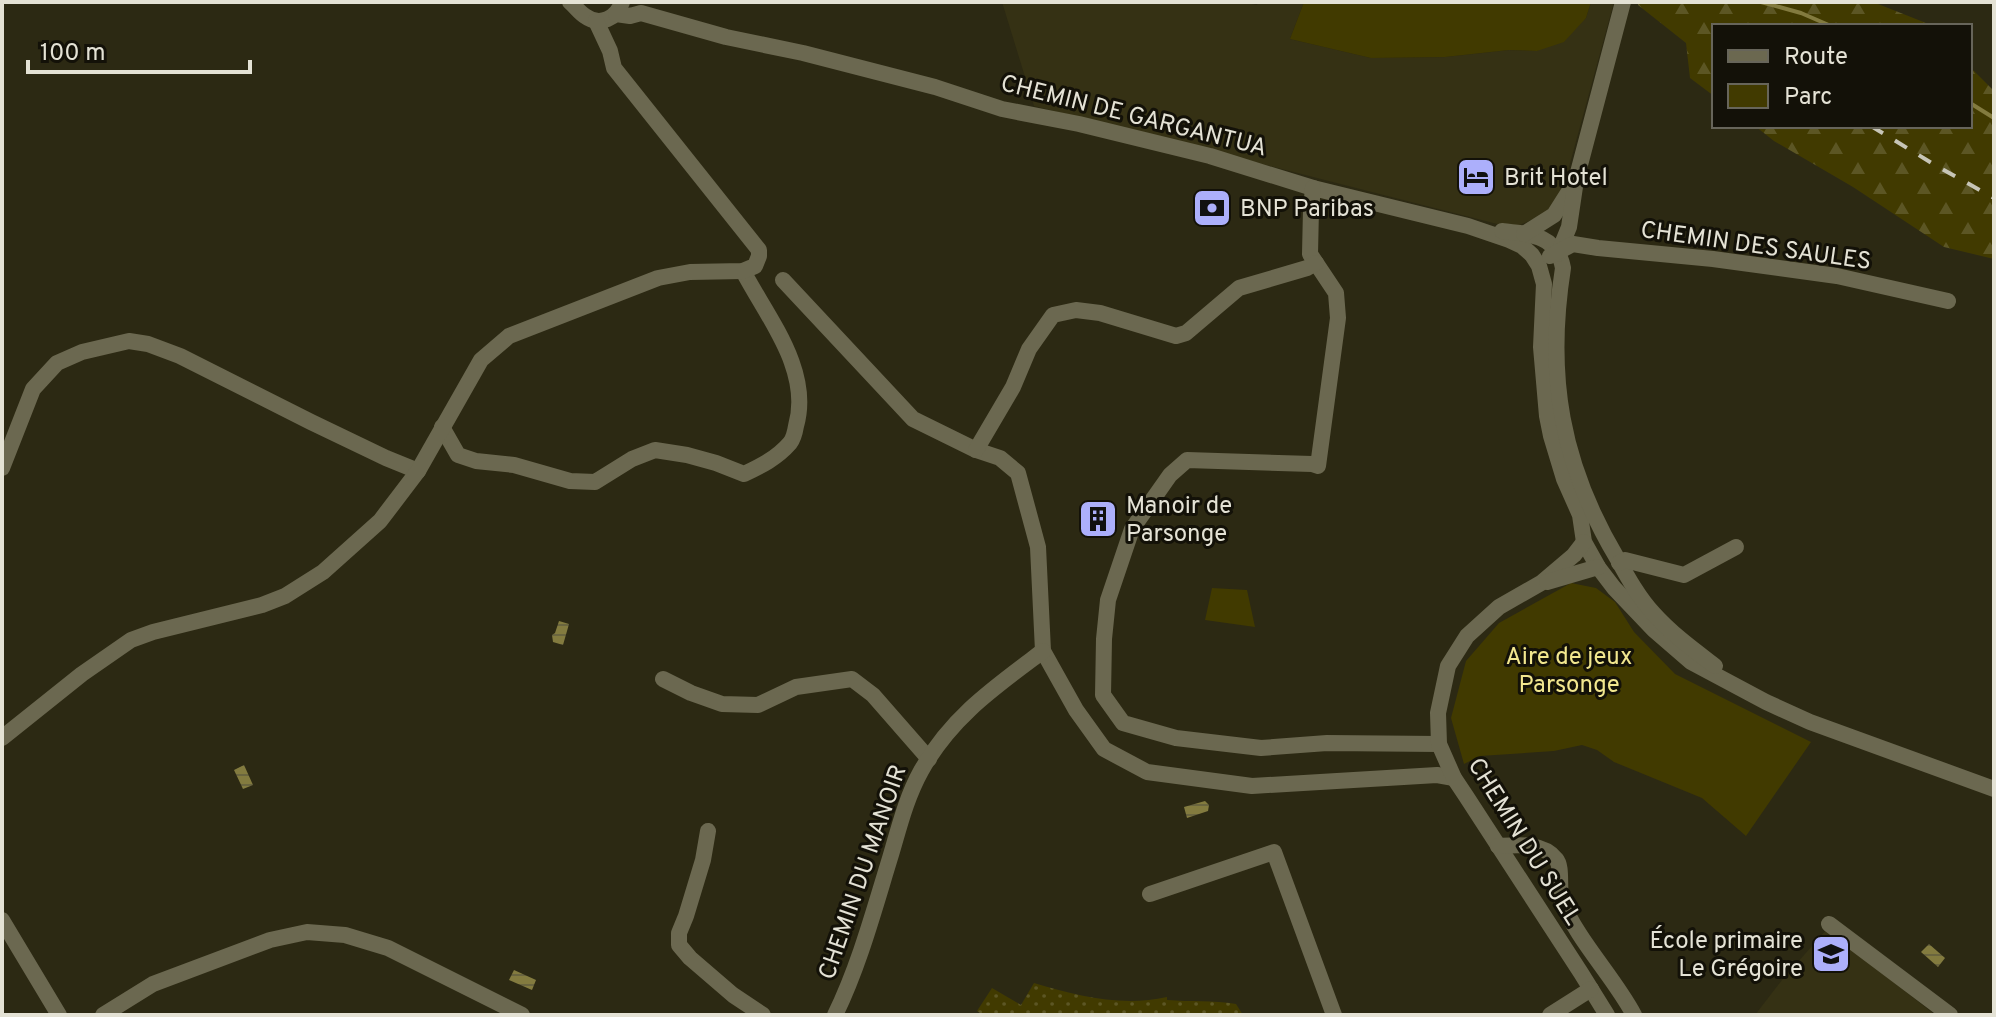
<svg xmlns="http://www.w3.org/2000/svg" width="1996" height="1017" viewBox="0 0 1996 1017" font-family="Overpass,sans-serif">
<style>
.built{fill:#353114}
.grass{fill:url(#grass-dots)}
.forest{fill:url(#forest-firs)}
.park{fill:#413a00}
.water{fill:url(#water-rules)}
.lines{fill:none;stroke-linecap:round;stroke-linejoin:round}
.stream{stroke:#837b3f;stroke-width:4}
.minor{stroke:#6b6850;stroke-width:16}
.rail{stroke:#c7c5b7;stroke-width:4;stroke-dasharray:14 14;stroke-linecap:butt}
.labels{text-anchor:middle;stroke-width:6;stroke-linejoin:round;paint-order:stroke}
.street-label{font-size:24px;fill:#e4e2d5;stroke:#131108}
.poi-label{font-size:24px;fill:#e4e2d5;stroke:#131108;text-anchor:start}
.park-label{font-size:24px;fill:#f2e78e;stroke:#131108}
</style>
<defs>
<pattern id="grass-dots" width="8" height="8" patternUnits="userSpaceOnUse" patternTransform="scale(2)"><rect width="8" height="8" fill="#413a00"/><path d="M2 2h.1M6 6h.1" fill="none" stroke="#5c5624" stroke-width="1.8" stroke-linecap="round"/></pattern>
<pattern id="forest-firs" width="22" height="20" patternUnits="userSpaceOnUse" patternTransform="scale(2)"><rect width="22" height="20" fill="#413a00"/><path d="M5 1l3.5 6h-7zM16 11l3.5 6h-7z" fill="#5c5624"/></pattern>
<pattern id="water-rules" width="6" height="5" patternUnits="userSpaceOnUse" patternTransform="scale(2)"><rect width="6" height="5" fill="#837b3f"/><path d="M0 2.5h6" fill="none" stroke="#6a653f"/></pattern>
</defs>
<rect width="100%" height="100%" fill="#2c2913"/>
<g class="built">
<polygon points="1002,2 1241,2 1257,5 1258,2 1304,2 1290,39 1371,58 1445,57 1509,50 1537,51 1586,18 1591,2 1614,2 1563,189 1545,214 1513,228 1034,106"/>
<polygon points="1827,929 1935,1015 1755,1015 1782,980"/>
</g>
<path class="grass" d="M1034,983c43,13 88,24 133,14v3c23,2 46,0 69,4l7,11h-260l-6,-4 15,-23 29,17z"/>
<g class="forest">
<polygon points="1638,2 1873,2 1926,23 1929,26 1714,26 1714,96 1690,78 1686,43 1638,5"/>
<polygon points="1970,67 1994,91 1994,259 1944,247 1853,187 1774,141 1755,126 1970,126"/>
</g>
<g class="park">
<polygon points="1304,2 1591,2 1586,18 1564,42 1537,51 1509,50 1445,57 1371,58 1290,39"/>
<polygon points="1571,583 1596,588 1615,602 1634,632 1675,674 1811,742 1746,836 1702,798 1614,762 1597,750 1582,745 1554,751 1480,756 1464,764 1451,718 1466,661 1499,623"/>
<polygon points="1212,588 1247,590 1255,627 1205,620"/>
</g>
<g class="water">
<polygon points="559,621 569,624 563,645 553,642 552,635 555,633"/>
<polygon points="244,765 253,785 243,789 234,770"/>
<polygon points="1205,801 1209,805 1208,811 1187,818 1184,807"/>
<polygon points="1929,944 1945,958 1938,967 1921,952"/>
<polygon points="514,970 536,980 532,990 509,980"/>
</g>
<g class="lines">
<g class="stream">
<polyline points="1761,2 1801,13 1831,26"/>
<polyline points="1970,103 1994,118"/>
</g>
<g class="minor">
<path d="M570,2c5,4 9,10 15,14 15,11 32,2 37,-14"/>
<polyline points="616,14 630,16 641,13 726,37 803,53 935,87 1002,109 1079,124 1210,156 1313,188 1468,226 1509,240 1522,246 1532,255 1539,266 1544,284 1541,347 1547,416 1551,436 1564,479 1580,515 1584,542 1598,567 1614,588 1654,630 1691,662 1766,702 1810,722 1994,789"/>
<polyline points="1313,188 1311,209 1310,254 1336,293 1338,318 1318,466 1312,464 1187,460 1170,475 1132,529 1108,600 1104,639 1103,695 1123,723 1176,738 1261,748 1327,743 1439,744"/>
<path d="M1502,231c28,3 55,4 61,37 -17,108 -2,196 54,290 11,20 22,40 37,56 18,20 40,36 61,52"/>
<polyline points="1524,234 1554,215 1573,185"/>
<polyline points="1558,254 1569,227 1576,180 1623,2"/>
<polyline points="1550,256 1573,244 1598,248 1713,259 1837,276 1948,301"/>
<polyline points="783,280 913,419 976,450 1000,458 1018,473 1038,547 1043,651 1076,710 1104,749 1147,772 1252,786 1437,775 1454,778"/>
<path d="M442,427l16,28 18,6 38,4 56,16 25,1 37,-23 23,-9 32,5 29,8 28,11c17,-8 33,-16 46,-31 4,-5 5,-11 6,-17 16,-56 -29,-109 -53,-155"/>
<polyline points="976,450 1013,387 1029,349 1053,315 1076,310 1100,313 1176,336 1186,333 1239,288 1307,268 1316,263"/>
<polyline points="2,468 33,389 57,363 82,352 129,341 148,344 180,356 311,422 386,458 418,471"/>
<polyline points="1584,542 1574,555 1541,583 1499,607 1467,636 1448,666 1438,713 1439,744 1454,778 1466,796 1581,973 1607,1015"/>
<polyline points="1619,563 1625,560 1684,575 1736,547"/>
<polyline points="1547,582 1598,567"/>
<polyline points="663,679 691,693 722,704 758,705 796,687 852,679 873,695 929,759"/>
<polyline points="2,738 82,674 131,640 153,632 262,605 285,596 323,572 380,521 418,471 481,360 509,336 658,278 690,272 743,271 755,266 759,256 759,250 614,68 610,51 596,21"/>
<polyline points="708,831 703,860 686,916 679,933 679,945 690,958 733,995 763,1015"/>
<path d="M1498,846c19,-1 45,-4 58,13 7,8 2,30 6,42 15,39 52,76 72,114"/>
<polyline points="1150,894 1274,852 1334,1015"/>
<polyline points="2,920 59,1015"/>
<polyline points="1829,924 1950,1015"/>
<polyline points="103,1015 153,984 270,940 307,932 345,935 388,948 522,1015"/>
<path d="M835,1015c24,-49 39,-105 55,-157 9,-30 16,-60 31,-87 30,-54 74,-84 122,-120"/>
<polyline points="1550,1015 1591,989"/>
</g>
<polyline class="rail" points="1871,126 1935,165 1994,198"/>
</g>
<defs>
<g id="hotel-square" transform="scale(2)"><rect x="-9" y="-9" width="18" height="18" rx="4" fill="#acaffb" stroke="#131108"/><path d="M-6-4.5h1.5V1H6V5H4.5V3h-9V5H-6ZM-4 0a1.8 1.8 0 1 1 3.6 0ZM.5 0V-2.5h3Q6-2.5 6 0Z" fill="#111"/></g>
<g id="bank-square" transform="scale(2)"><rect x="-9" y="-9" width="18" height="18" rx="4" fill="#acaffb" stroke="#131108"/><path d="M-6-4H6V4H-6ZM0-2.3a2.3 2.3 0 1 0 0 4.6a2.3 2.3 0 1 0 0-4.6Z" fill="#111"/></g>
<g id="building-square" transform="scale(2)"><rect x="-9" y="-9" width="18" height="18" rx="4" fill="#acaffb" stroke="#131108"/><path d="M-4-6H4V6H1V3H-1V6H-4ZM-2.5-4.3h1.7v1.8h-1.7ZM.8-4.3h1.7v1.8H.8ZM-2.5-1h1.7V.8h-1.7ZM.8-1h1.7V.8H.8Z" fill="#111"/></g>
<g id="school-square" transform="scale(2)"><rect x="-9" y="-9" width="18" height="18" rx="4" fill="#acaffb" stroke="#131108"/><path d="M0-5L7-2L0 1L-7-2ZM-4 1L0 2.5L4 1V4Q0 6-4 4Z" fill="#111"/></g>
</defs>
<g fill-rule="evenodd">
<use href="#hotel-square" x="1476" y="177"/>
<use href="#bank-square" x="1212" y="208"/>
<use href="#building-square" x="1098" y="519"/>
<use href="#school-square" x="1831" y="954"/>
</g>
<g class="labels">
<g class="street-label">
<text transform="translate(1134 115) rotate(14)" y="8">CHEMIN DE GARGANTUA</text>
<text transform="translate(1756 245) rotate(8)" y="8">CHEMIN DES SAULES</text>
<text transform="translate(1525 841) rotate(58)" y="8">CHEMIN DU SUEL</text>
<text transform="translate(862 872) rotate(-71)" y="8">CHEMIN DU MANOIR</text>
</g>
<g class="poi-label">
<text x="1504" y="185">Brit Hotel</text>
<text x="1240" y="216">BNP Paribas</text>
<text x="1126" y="513">Manoir de<tspan x="1126" dy="28">Parsonge</tspan></text>
<text x="1803" y="948" text-anchor="end">École primaire<tspan x="1803" dy="28">Le Grégoire</tspan></text>
</g>
<g class="park-label">
<text x="1569" y="664">Aire de jeux<tspan x="1569" dy="28">Parsonge</tspan></text>
</g>
</g>
<rect width="1996" height="1017" fill="none" stroke="#e4e2d5" stroke-width="8"/>
<rect x="1712" y="24" width="260" height="104" fill="#131108" stroke="#67655a" stroke-width="2"/>
<rect x="1728" y="50" width="40" height="12" fill="#6b6850" stroke="#67655a" stroke-width="2"/>
<text x="1784" y="64" font-size="24" fill="#e4e2d5">Route</text>
<rect x="1728" y="84" width="40" height="24" fill="#413a00" stroke="#67655a" stroke-width="2"/>
<text x="1784" y="104" font-size="24" fill="#e4e2d5">Parc</text>
<path d="M28 60v12h222v-12" fill="none" stroke="#e4e2d5" stroke-width="4"/>
<text x="40" y="60" font-size="24" fill="#e4e2d5" stroke="#131108" stroke-width="6" paint-order="stroke">100 m</text>
</svg>
